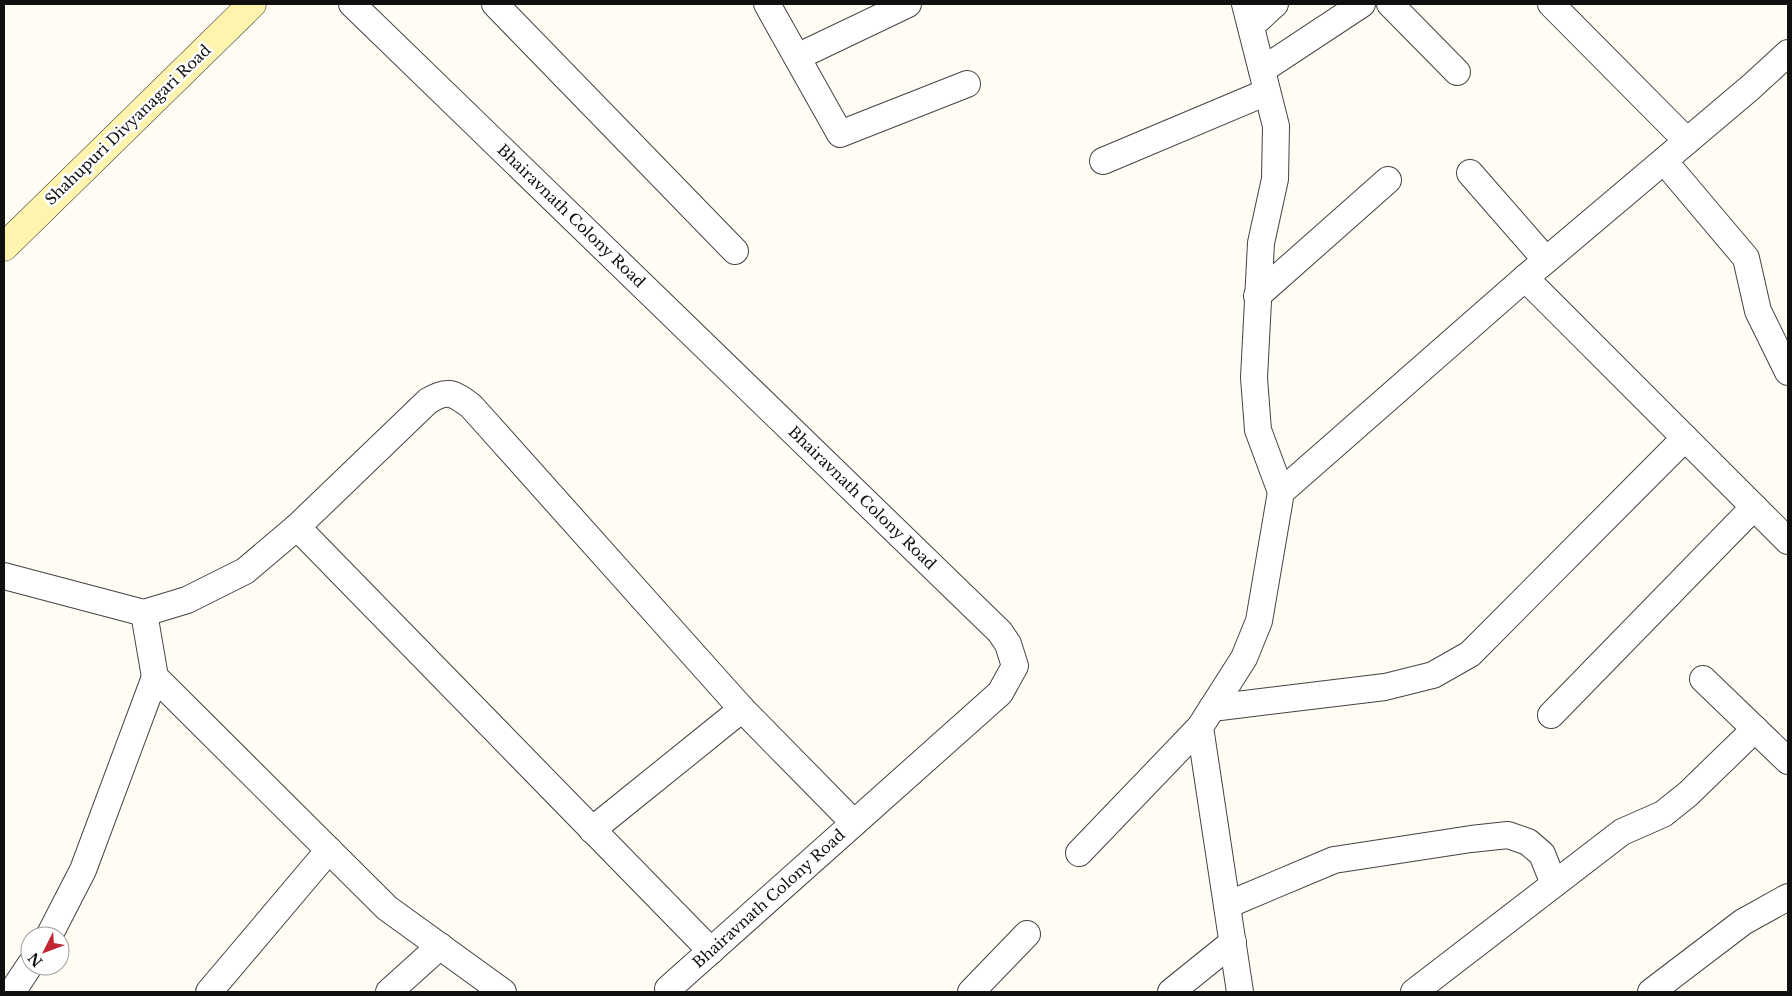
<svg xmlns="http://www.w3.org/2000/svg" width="1792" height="996" viewBox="0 0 1792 996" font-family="'Libre Baskerville',serif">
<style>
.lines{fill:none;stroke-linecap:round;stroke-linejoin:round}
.minor-casing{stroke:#434343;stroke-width:28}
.secondary-casing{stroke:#323232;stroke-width:29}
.minor{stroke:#fff;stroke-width:26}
.secondary{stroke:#fff4ae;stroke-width:28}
.labels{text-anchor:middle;stroke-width:5;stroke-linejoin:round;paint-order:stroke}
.street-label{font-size:15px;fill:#101010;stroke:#fff}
</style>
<rect width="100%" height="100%" fill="#fffcf3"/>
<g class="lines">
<g class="minor-casing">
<g id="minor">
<polyline points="352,4 1000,632 1008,644 1015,666 1000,693 668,989 672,992"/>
<polyline points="495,4 735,251"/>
<polyline points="767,4 840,134 967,84"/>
<polyline points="1245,4 1276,126 1275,179 1261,243 1254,378 1258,430 1281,492"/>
<polyline points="1390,4 1457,72"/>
<polyline points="1551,4 1687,141"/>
<polyline points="1251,26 1275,4"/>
<polyline points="797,57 908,4"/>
<polyline points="1262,70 1362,4"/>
<polyline points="1103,161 1267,92"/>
<polyline points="1664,161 1746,258 1758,311 1788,372"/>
<polyline points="1470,173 1546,260"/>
<polyline points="1525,278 1788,541"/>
<polyline points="1257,296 1388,180"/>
<polyline points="4,576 144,613 187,600 245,571 297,527"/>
<polyline points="144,613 155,677 387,908 503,992"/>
<polyline points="1703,679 1788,761"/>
<polyline points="1212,708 1385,687 1433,675 1470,654 1685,438"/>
<polyline points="1551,715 1754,507"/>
<polyline points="592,830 742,709"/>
<polyline points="1079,853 1200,727"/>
<polyline points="1227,905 1334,860 1471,839 1508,835 1528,842 1542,854 1554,884"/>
<polyline points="49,936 83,870 155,677"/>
<path d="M711,951l-414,-424 131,-126c20,-12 26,-8 43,5l271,303 112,114"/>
<polyline points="12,992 30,965"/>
<polyline points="209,992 329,850"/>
<polyline points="389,992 440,946"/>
<polyline points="971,992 1027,934"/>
<polyline points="1171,992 1233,942"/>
<polyline points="1240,992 1200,727 1244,658 1259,621 1281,492 1525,278 1751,87 1788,53"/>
<polyline points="1414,992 1622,832 1663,814 1688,794 1755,729"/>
<polyline points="1651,992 1743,922 1788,897"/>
</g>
</g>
<g class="secondary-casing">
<polyline id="secondary" points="4,247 252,4"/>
</g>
<use href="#minor" class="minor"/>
<use href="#secondary" class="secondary"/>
</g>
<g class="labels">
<g class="street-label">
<text transform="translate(128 125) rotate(-44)" y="5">Shahupuri Divyanagari Road</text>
<text transform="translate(571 216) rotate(44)" y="5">Bhairavnath Colony Road</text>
<text transform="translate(862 498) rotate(44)" y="5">Bhairavnath Colony Road</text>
<text transform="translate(769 899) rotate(-42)" y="5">Bhairavnath Colony Road</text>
</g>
</g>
<rect width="1792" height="996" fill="none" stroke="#101010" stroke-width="10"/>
<g transform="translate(45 951) rotate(228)"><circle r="24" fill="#ffffff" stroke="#9f9f9f"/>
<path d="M0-4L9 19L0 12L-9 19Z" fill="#c12630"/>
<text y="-8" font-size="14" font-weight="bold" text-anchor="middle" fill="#101010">N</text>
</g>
</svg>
